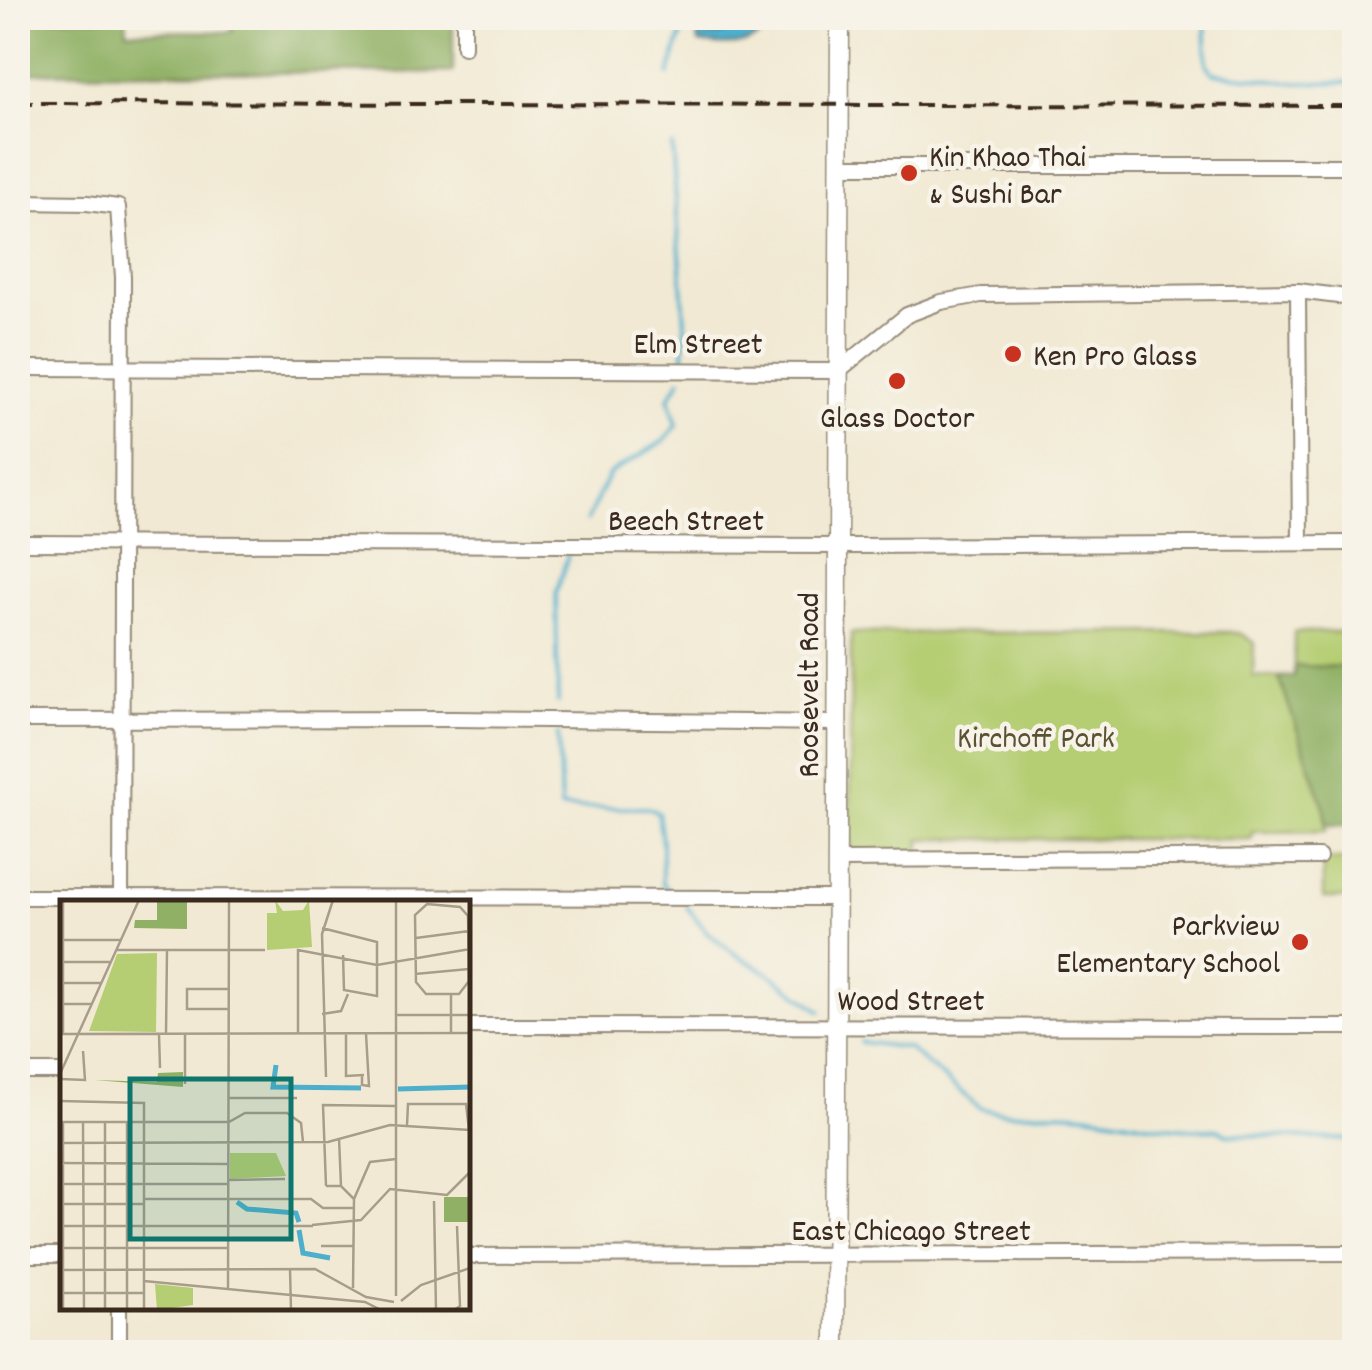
<svg xmlns="http://www.w3.org/2000/svg" width="1372" height="1370" viewBox="0 0 1372 1370" font-family="Dekko,sans-serif">
<style>
.green{fill:#b5ce73;stroke:#787c48;stroke-width:2.5}
.forest{fill:#90b165;stroke:#666e42;stroke-width:2.5}
.water{fill:#4dafcc;stroke:#446c75;stroke-width:2.5}
.lines{fill:none;stroke-linecap:round;stroke-linejoin:round}
.stream{stroke:#4dafcc;stroke-width:4}
.minor-casing{stroke:#968a78;stroke-width:18}
.tertiary-casing{stroke:#968a78;stroke-width:21}
.minor{stroke:#fff;stroke-width:14}
.tertiary{stroke:#fff;stroke-width:18}
.rail{stroke:#3b2a1e;stroke-width:4;stroke-dasharray:15 8;stroke-linecap:butt}
.poi-dot{fill:#c8321e;stroke:#f7f3e8;stroke-width:4}
.labels{text-anchor:middle;stroke-width:9;stroke-linejoin:round;paint-order:stroke}
.poi-label{font-size:32px;fill:#3b2a1e;stroke:#f7f3e8;text-anchor:start}
.street-label{font-size:32px;fill:#3b2a1e;stroke:#f7f3e8}
.park-label{font-size:32px;fill:#5a5333;stroke:#f7f3e8}
.inset-river{fill:none;stroke:#4dafcc;stroke-width:5}
.inset-road{fill:none;stroke:#a89d8b;stroke-width:2.5}
.view{fill:#0f766e;fill-opacity:0.15;stroke:#0f766e;stroke-width:5}
.inset-edge{fill:none;stroke:#3b2a1e;stroke-width:5}
</style>
<rect width="100%" height="100%" fill="#f7f3e8"/>
<filter id="ink" filterUnits="userSpaceOnUse"><feTurbulence type="fractalNoise" baseFrequency=".01" numOctaves="2"/><feDisplacementMap in="SourceGraphic" scale="20" xChannelSelector="R" yChannelSelector="G"/><feConvolveMatrix kernelMatrix="1 2 1 2 8 2 1 2 1" color-interpolation-filters="sRGB"/></filter>
<filter id="wash" filterUnits="userSpaceOnUse"><feTurbulence type="fractalNoise" baseFrequency=".0048" numOctaves="4" result="noise"/><feDisplacementMap in="SourceGraphic" scale="40" xChannelSelector="R" yChannelSelector="G"/><feGaussianBlur stdDeviation="2.25" result="paint"/><feColorMatrix in="noise" values="0 0 0 0 0 0 0 0 0 0 0 0 0 0 0 0 0 1.4 0 .05"/><feComposite in="paint" operator="in"/></filter>
<g filter="url(#wash)">
<rect width="100%" height="100%" fill="#f1e9d3"/>
<g class="green">
<polygon points="1239,632 1254,643 1253,676 1279,677 1325,810 1326,831 1252,832 1251,839 921,839 920,854 850,854 851,633"/>
<polygon points="1294,632 1354,632 1354,667 1294,666"/>
<polygon points="1354,859 1354,898 1323,898 1323,860"/>
</g>
<g class="forest">
<path d="M18,18h108l1,13 105,1 1,-14h220v54c-146,2 -290,-1 -435,1z"/>
<polygon points="1294,666 1354,667 1354,825 1326,825 1325,810 1279,677 1294,676"/>
</g>
<path class="water" d="M696,18h79c-14,30 -48,30 -76,25l-2,-7h19l13,-6 1,-4z"/>
<g class="lines">
<g class="stream">
<polyline points="1205,18 1207,64 1213,73 1298,83 1354,82"/>
<polyline points="669,75 686,18"/>
<polyline points="672,146 685,322 684,360"/>
<polyline points="587,521 609,474 664,441 677,425 669,398 681,379"/>
<polyline points="558,702 556,594 568,555"/>
<polyline points="558,734 561,808 648,808 658,813 662,843 662,883 668,890"/>
<polyline points="687,907 706,931 735,954 767,972 821,1011"/>
<path d="M861,1042l47,6 72,60c31,9 64,2 96,5 47,5 95,19 142,16l8,5 128,6"/>
</g>
</g>
</g>
<g filter="url(#ink)">
<g class="lines">
<g class="minor-casing">
<g id="minor">
<polyline points="464,18 464,47"/>
<polyline points="839,166 1354,166"/>
<polyline points="18,202 87,203 118,207 123,277 121,902"/>
<polyline points="1298,291 1300,543"/>
<polyline points="18,368 838,371 907,315 941,302 981,295 1298,291 1354,298"/>
<polyline points="18,543 851,546 1354,543"/>
<polyline points="18,720 454,719 837,723"/>
<polyline points="837,860 1319,857"/>
<polyline points="18,897 837,898"/>
<polyline points="468,1026 1354,1027"/>
<polyline points="18,1072 62,1072"/>
<polyline points="18,1255 62,1255"/>
<polyline points="468,1256 1354,1253"/>
<polyline points="119,1352 119,1308"/>
</g>
</g>
<g class="tertiary-casing">
<polyline id="tertiary" points="835,1352 840,18"/>
</g>
<use href="#minor" class="minor"/>
<use href="#tertiary" class="tertiary"/>
<polyline class="rail" points="18,103 1354,106"/>
</g>
</g>
<g class="poi-dot">
<circle cx="909" cy="173" r="10"/>
<circle cx="1013" cy="354" r="10"/>
<circle cx="897" cy="381" r="10"/>
<circle cx="1300" cy="942" r="10"/>
</g>
<g class="labels">
<g class="poi-label">
<text x="929" y="166">Kin Khao Thai<tspan x="929" dy="37">&amp; Sushi Bar</tspan></text>
<text x="1033" y="365">Ken Pro Glass</text>
<text x="897" y="427" text-anchor="middle">Glass Doctor</text>
<text x="1280" y="935" text-anchor="end">Parkview<tspan x="1280" dy="37">Elementary School</tspan></text>
</g>
<g class="street-label">
<text x="698" y="353">Elm Street</text>
<text x="686" y="530">Beech Street</text>
<text transform="translate(807 685) rotate(-90)" y="11">Roosevelt Road</text>
<text x="911" y="1010">Wood Street</text>
<text x="911" y="1240">East Chicago Street</text>
</g>
<g class="park-label">
<text x="1036" y="747">Kirchoff Park</text>
</g>
</g>
<g transform="translate(60 900)">
<rect width="410" height="410" fill="#f1e9d3"/>
<path d="M215,0l8,11 20,-1 6,-10 3,47 -45,3v-37h10zM97,53l-1,79 -67,-1 28,-77zM170,253h46l10,23 -56,3zM95,384l38,4v17l-36,5z" fill="#b5ce73"/>
<path d="M97,0h30v29l-53,-1 1,-8h22zM123,172v15l-89,-7 63,2 1,-9zM384,297h26v38l-2,-13h-24z" fill="#90b165"/>
<path class="inset-river" d="M216,165l-3,22 88,1M338,189l72,-2M177,302l10,7 49,4 3,9M239,330l4,23 27,5"/>
<path class="inset-road" d="M3,0v134M336,0v396M367,4l33,3 8,9 1,65 -10,13h-33l-10,-12 -1,-67zM262,28l55,14v54l-33,-6 -1,-35M356,38l53,-7M3,40h57M56,50h149M0,62h51M355,74l54,-5M0,83h41M0,104h31M169,109h-42v-20h42M262,114l19,-3 7,-17M336,115h74M391,133v-38M0,134l410,-1M99,134l1,34M106,134l1,-84M238,134v-84l79,15 93,-16M286,134v42l18,-1M0,174l79,-174M302,176v9l7,1 -3,-52M266,177l-4,-143 11,-34M0,179l25,1 -2,-29M125,184v-50M169,198h68M0,201l84,2v207M0,222h169l16,-9h42l14,10 2,19M3,222v188M23,222l1,188M347,225l1,-21h58l3,26M279,238l2,48M0,243l268,-1 62,-17 80,5M0,263l168,1M168,280l57,-1M0,284h168M266,286l-3,-81 73,1M266,286h15l13,13 -1,89M84,299h167l12,9h31M294,299l16,-37 26,-3M374,301l2,109M0,304h84M252,325l49,-5 29,-31 57,6 23,-23M0,326h253M261,346h33M0,348h168M230,369l1,41M0,370l255,-1 51,28 28,5M84,381l221,21 16,8M168,390l1,-390M0,393h84M341,401l20,-16 49,-17M45,410v-188M67,410v-188M394,410l6,-4 -3,-80"/>
<path class="view" d="M70,179h161v160h-161z"/>
<rect width="410" height="410" class="inset-edge"/>
</g>
<rect width="1372" height="1370" fill="none" stroke="#f7f3e8" stroke-width="60"/>
</svg>
